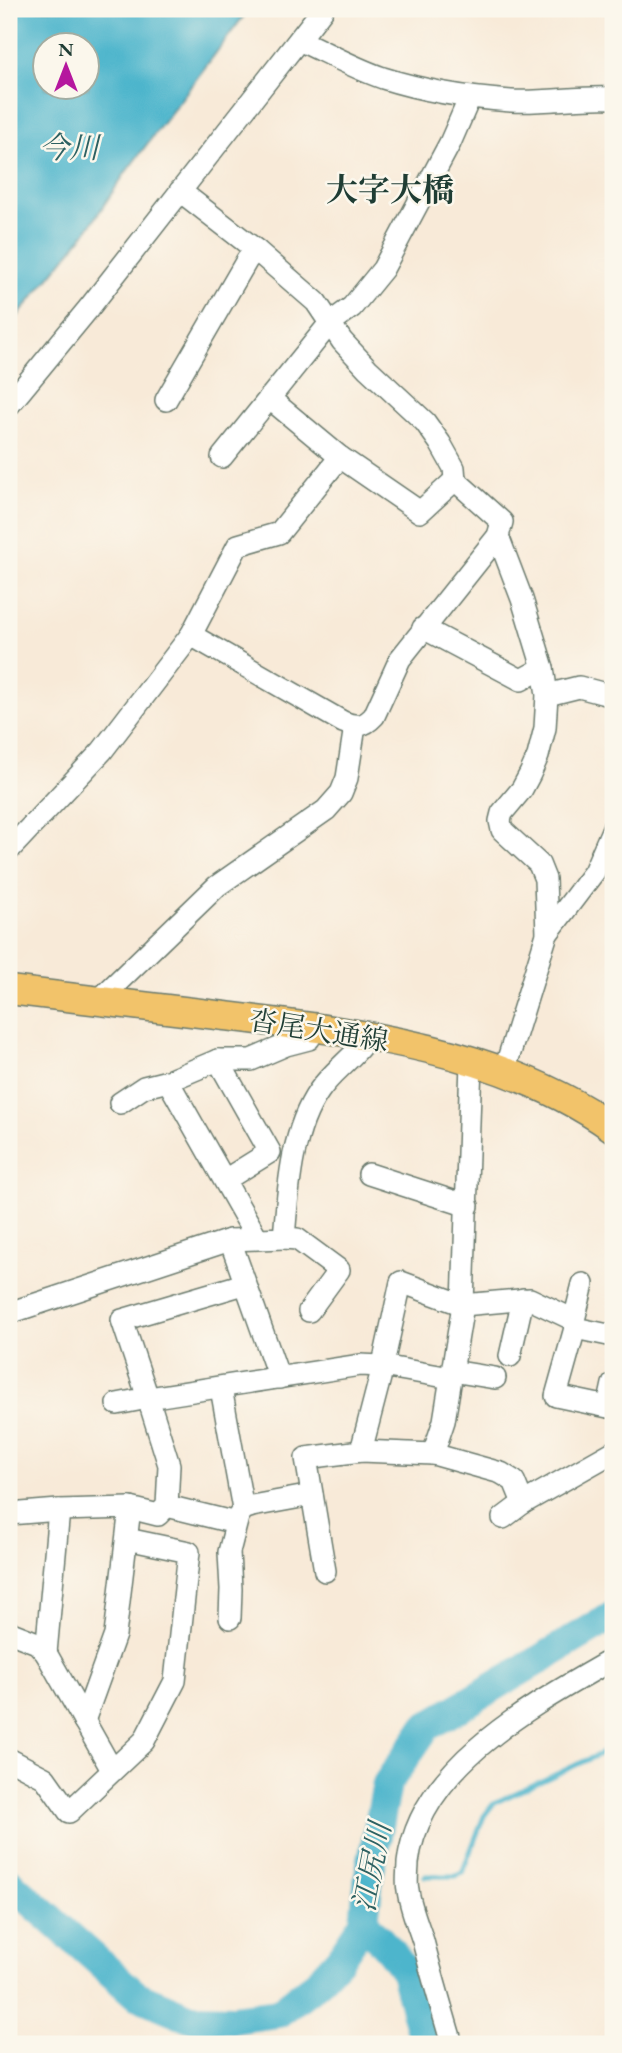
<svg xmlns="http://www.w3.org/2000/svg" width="622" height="2053" viewBox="0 0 622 2053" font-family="'EB Garamond','Noto Serif JP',serif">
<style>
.water{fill:#4eb5cc;stroke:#367980;stroke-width:2;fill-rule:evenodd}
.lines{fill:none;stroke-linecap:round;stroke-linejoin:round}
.stream{stroke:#4eb5cc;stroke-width:5}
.river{stroke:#4eb5cc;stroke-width:30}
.minor-casing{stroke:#6b7a6d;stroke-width:24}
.major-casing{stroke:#6b7a6d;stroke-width:31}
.minor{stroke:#fff;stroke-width:21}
.major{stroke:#f2c36a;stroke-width:28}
.labels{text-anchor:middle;stroke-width:5;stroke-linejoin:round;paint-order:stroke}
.street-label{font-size:28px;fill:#1f3d34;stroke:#fbf7ec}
.water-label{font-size:30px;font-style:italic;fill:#2d6162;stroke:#fbf7ec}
.quarter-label{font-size:32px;font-weight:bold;fill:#1f3d34;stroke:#fbf7ec}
</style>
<rect width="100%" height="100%" fill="#fbf7ec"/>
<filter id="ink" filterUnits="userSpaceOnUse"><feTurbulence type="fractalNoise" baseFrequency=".0143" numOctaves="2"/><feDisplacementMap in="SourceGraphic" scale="14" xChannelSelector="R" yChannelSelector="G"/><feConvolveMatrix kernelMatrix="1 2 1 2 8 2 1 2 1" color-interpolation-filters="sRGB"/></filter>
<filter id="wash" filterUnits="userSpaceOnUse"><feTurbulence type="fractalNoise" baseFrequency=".00686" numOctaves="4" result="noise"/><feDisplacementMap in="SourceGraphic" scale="28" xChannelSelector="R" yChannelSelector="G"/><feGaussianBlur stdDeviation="1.57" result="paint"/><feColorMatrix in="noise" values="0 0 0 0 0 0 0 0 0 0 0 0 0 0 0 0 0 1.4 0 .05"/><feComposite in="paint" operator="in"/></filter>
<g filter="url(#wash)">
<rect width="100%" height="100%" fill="#f8ead8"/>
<path class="water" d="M21,9h228l-123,163 -40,60 -77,95v-301zM46,46h42v42h-42z"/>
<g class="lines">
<polyline class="stream" points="425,1876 456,1876 462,1873 484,1816 494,1803 602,1753 613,1752"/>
<g class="river">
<polyline points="9,1882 136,1995 191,2018 233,2019 278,2013 317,1983 340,1958 364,1922 369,1876 387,1784 426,1727 613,1616"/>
<polyline points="364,1922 391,1952 405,1971 424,2044"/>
</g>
</g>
</g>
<g filter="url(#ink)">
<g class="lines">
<g class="minor-casing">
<g id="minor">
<path d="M299,40c28,13 55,28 84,38 41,13 85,20 128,23 34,2 68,-5 102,-3"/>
<path d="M180,191l76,59 60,52 26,39 26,28 57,53 15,21 14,25 1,12 47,42 -4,14 -98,123 -26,57c-10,11 -18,11 -31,6l-152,-87 47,-90 41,-12 61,-76"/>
<polyline points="269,398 340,457 420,512 455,480"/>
<polyline points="166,400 247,260 256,250"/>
<polyline points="9,405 89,308 323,9"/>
<polyline points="222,457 330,323 352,307 383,269 450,143 470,97"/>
<polyline points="498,536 522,599 543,668 547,695 545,728 538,756 530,774 522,789 502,813 500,821 502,830 539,864 545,879 547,934 504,1072"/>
<polyline points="423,628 521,680 543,668"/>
<polyline points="547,695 579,687 613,696"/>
<polyline points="9,850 102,751 191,635"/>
<polyline points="547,934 594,872 613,828"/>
<polyline points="98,1001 217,886 326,810 341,793 347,778 355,726"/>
<polyline points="218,1060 270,1152 225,1180"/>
<polyline points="168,1081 257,1238"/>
<polyline points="120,1103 144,1087 168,1081 218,1060 251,1060 286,1045 309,1039 316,1027"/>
<polyline points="369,1174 468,1206"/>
<polyline points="284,1238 297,1239 339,1270 309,1311"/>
<polyline points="230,1240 279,1378"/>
<polyline points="583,1284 574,1320 575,1328 556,1396 608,1407 613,1384"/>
<path d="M9,1313l221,-73 54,-2c4,-48 7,-107 35,-147 14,-21 37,-34 50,-56"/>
<polyline points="575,1328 613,1336"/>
<polyline points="510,1356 523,1299"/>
<polyline points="452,1371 495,1378"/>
<polyline points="221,1388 243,1509"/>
<polyline points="117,1404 148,1398 122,1320 244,1284"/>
<polyline points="361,1451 380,1378 401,1282 463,1305 530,1299 574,1320"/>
<polyline points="433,1454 444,1421 451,1378"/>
<polyline points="167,1506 236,1523"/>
<polyline points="130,1508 158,1515 167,1506 169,1465 148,1398 360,1365 382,1366 451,1378 463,1305 471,1062"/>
<polyline points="9,1514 59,1510 130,1508 115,1635 84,1721"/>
<polyline points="503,1518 523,1503"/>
<polyline points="325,1571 306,1458 361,1451 433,1454 501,1473 514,1481 523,1503 613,1452"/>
<polyline points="230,1618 231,1589 229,1552 238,1517 243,1509 252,1506 312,1495"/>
<polyline points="9,1632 37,1643 46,1653 112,1770"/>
<polyline points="46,1653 59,1510"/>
<polyline points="9,1759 45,1778 69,1812 144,1741 175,1681 189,1552 127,1539"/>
<path d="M452,2044c-10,-34 -20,-68 -29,-103 -5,-16 -13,-34 -15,-51 -2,-8 0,-19 0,-27 11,-98 129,-160 205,-204"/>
</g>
</g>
<g class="major-casing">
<path id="major" d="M9,990c72,9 144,17 216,26 132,16 277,33 388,112"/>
</g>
<use href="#minor" class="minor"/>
<use href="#major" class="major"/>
</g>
</g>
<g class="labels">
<g class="street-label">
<text transform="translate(319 1030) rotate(9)" y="10">沓尾大通線</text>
</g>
<g class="water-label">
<text x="69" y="158">今川</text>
<text transform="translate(372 1867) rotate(-79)" y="10">江尻川</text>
</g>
<g class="quarter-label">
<text x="390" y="201">大字大橋</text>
</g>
</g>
<rect width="622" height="2053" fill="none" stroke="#fbf7ec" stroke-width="35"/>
<g transform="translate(66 66)"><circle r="33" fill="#fbf7ec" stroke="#a3ada2" stroke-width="2"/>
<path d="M0-5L12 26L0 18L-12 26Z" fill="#b5179e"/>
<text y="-10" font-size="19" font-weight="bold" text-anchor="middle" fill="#1f3d34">N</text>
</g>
</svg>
